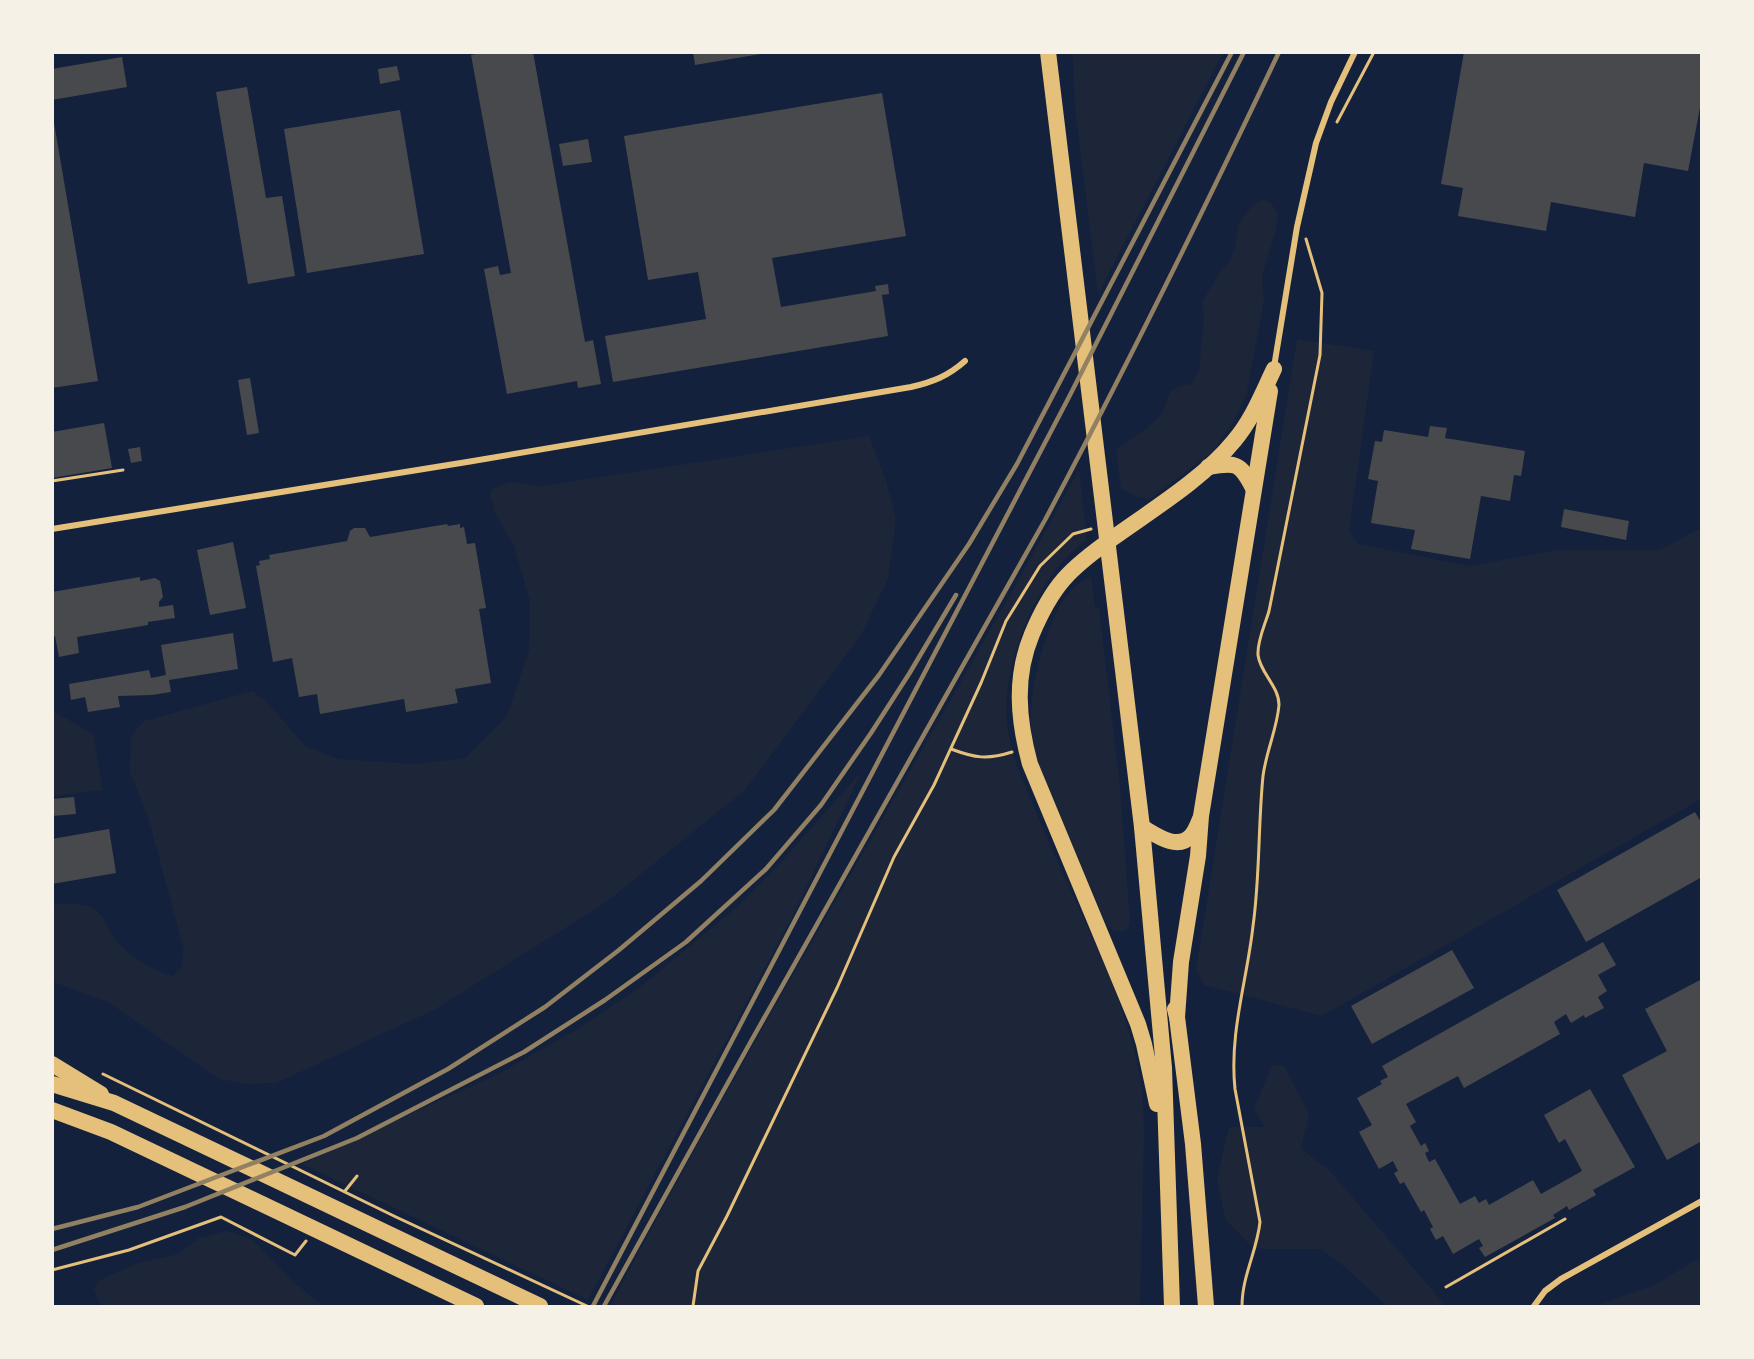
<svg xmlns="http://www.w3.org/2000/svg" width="1754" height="1359" viewBox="0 0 1754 1359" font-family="'Source Sans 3',sans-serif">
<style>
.green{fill:#1d2539}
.building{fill:#48494c}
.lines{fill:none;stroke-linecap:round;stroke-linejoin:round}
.path{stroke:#e5c07b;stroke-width:3}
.minor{stroke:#e5c07b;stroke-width:6}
.trunk{stroke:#e5c07b;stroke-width:16}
.rail{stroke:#918062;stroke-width:4.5}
</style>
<rect width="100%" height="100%" fill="#14213d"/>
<g class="green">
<polygon points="1073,53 1223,53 1098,294 1075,106"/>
<path d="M1261,200l10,3 7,11 -3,19 -13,43 2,25 -18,95 -14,28 -20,28 -62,47 -16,-3 -13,-8 -5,-38c14,-10 29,-20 42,-32 16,-15 -1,-29 33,-34l8,-14 5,-52 -2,-16 18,-30 10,-11 6,-17 2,-19 14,-19z"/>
<polygon points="1297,339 1374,351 1349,532 1358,544 1470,566 1556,550 1659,550 1701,528 1701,799 1322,1016 1204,985 1196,970"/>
<path d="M869,436l17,45 10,38 -8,60 -27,56 -116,155 -140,113 -171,107 -158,73 -29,1 -28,-5 -111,-77 -55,-20v-77c13,-2 33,-3 45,7 9,8 12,23 20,31 14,15 37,29 55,33l8,-8 3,-18 -36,-133 -18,-45 1,-36 13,-15 108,-30 14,10 39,45 33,13 76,5 51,-6 42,-42 22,-66 1,-49 -16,-55 -19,-33 -5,-19 3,-6 17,-6 32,4z"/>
<path d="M1079,470l8,70c-26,18 -44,45 -57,74 -17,37 -29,82 -21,123 5,27 18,52 28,77 32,81 81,162 100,248 9,38 7,78 6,117 -1,43 -2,85 -3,127h-530c149,-282 316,-555 469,-836z"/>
<path d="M1091,576l4,31h4l21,180 10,133 -2,9 -6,3 -9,-1 -8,-10c-17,-39 -33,-78 -50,-118 -8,-20 -20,-42 -23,-64 -5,-36 5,-74 16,-107 9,-24 20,-45 43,-56z"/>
<polygon points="53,711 93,734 103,790 53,796"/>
<polygon points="862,771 792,917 588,1300 302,1164 502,1072 574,1031 640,987 735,909 781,862"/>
<polygon points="1272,1065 1284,1066 1309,1114 1301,1149 1329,1170 1446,1306 1387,1306 1346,1268 1321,1249 1262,1249 1251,1246 1225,1219 1217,1178 1229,1127 1265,1127 1254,1109"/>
<polygon points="226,1231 252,1239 293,1282 324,1306 101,1306 94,1290 98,1281 135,1264 178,1254 199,1238"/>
<polygon points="1701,1257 1701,1306 1595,1306 1656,1284"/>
</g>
<g class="building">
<polygon points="484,52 533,52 585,342 593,340 601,384 578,388 577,381 507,394 484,269 498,266 500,275 511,273 471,55"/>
<polygon points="693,52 761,52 761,54 695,65"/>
<polygon points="1464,52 1702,52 1702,97 1688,171 1644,163 1635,217 1551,202 1546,231 1458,216 1463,188 1441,184"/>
<polygon points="122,57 127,87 52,100 52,69"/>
<polygon points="397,66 400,80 380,84 378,69"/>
<polygon points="247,87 266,198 282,196 295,276 248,284 216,92"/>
<polygon points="882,93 906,236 772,258 781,307 876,291 875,286 888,284 889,294 882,295 888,336 613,382 605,336 706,319 698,272 648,280 624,136"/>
<polygon points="400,110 424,254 307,273 284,129"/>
<polygon points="52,111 98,381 52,388"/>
<polygon points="588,139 592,162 563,166 559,144"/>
<polygon points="250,378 259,433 247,435 238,380"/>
<polygon points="104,423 112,468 52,478 52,432"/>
<polygon points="1430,426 1447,428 1445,438 1525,451 1521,476 1514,475 1510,501 1481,496 1470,559 1411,549 1415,530 1371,523 1378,481 1368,479 1375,441 1382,442 1384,430 1428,437"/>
<polygon points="140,447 142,461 131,463 128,449"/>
<polygon points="1564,509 1629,521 1626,540 1561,527"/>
<polygon points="447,524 448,526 460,524 460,528 464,527 467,544 475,543 486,608 479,609 491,683 455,689 458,703 406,712 404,699 320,714 317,694 299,697 292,658 273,662 256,566 260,565 259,561 270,559 269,555 347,541 350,531 354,528 365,528 370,537"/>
<polygon points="233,542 246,608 210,615 197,550"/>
<polygon points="140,577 140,581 155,578 160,581 163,597 159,602 159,607 173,605 175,618 148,622 148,625 77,637 79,653 59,657 55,636 52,636 52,592"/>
<polygon points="233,633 238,669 169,680 171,692 152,695 118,696 120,707 88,712 85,697 71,700 69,684 149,670 151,678 166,675 161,645"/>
<polygon points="74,797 76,814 52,816 52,799"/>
<polygon points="1695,812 1702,824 1702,877 1586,942 1557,890"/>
<polygon points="109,829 116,873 52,884 52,839"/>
<polygon points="1603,942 1616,965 1598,975 1607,991 1598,997 1604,1008 1585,1018 1584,1015 1571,1023 1566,1014 1554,1022 1560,1034 1464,1088 1458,1076 1406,1104 1416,1122 1410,1126 1421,1146 1425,1143 1429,1151 1425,1153 1429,1162 1435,1159 1460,1204 1475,1196 1479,1203 1486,1199 1489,1205 1533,1180 1541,1194 1582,1171 1565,1139 1559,1143 1544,1115 1590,1089 1635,1167 1593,1190 1596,1195 1569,1210 1567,1206 1553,1215 1555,1218 1485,1257 1479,1248 1483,1246 1479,1239 1453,1254 1443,1236 1436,1240 1430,1229 1433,1227 1424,1210 1421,1212 1404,1182 1400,1184 1394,1173 1398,1171 1393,1161 1379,1169 1359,1132 1372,1125 1357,1098 1382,1084 1380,1081 1388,1077 1382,1066"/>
<polygon points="1452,950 1474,988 1372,1044 1351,1006"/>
<polygon points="1702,979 1702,1141 1667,1160 1622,1075 1667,1051 1645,1009"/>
</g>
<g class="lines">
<g class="path">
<polyline points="1337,122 1374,52"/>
<polyline points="52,481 123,470"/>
<path d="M951,749c24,9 36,11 61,3"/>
<polyline points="103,1074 396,1217 587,1306"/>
<polyline points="345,1191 357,1176"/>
<polyline points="52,1270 129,1250 221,1217 295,1255 306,1241"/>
<polyline points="1446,1287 1565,1219"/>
<polyline points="693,1306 698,1271 727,1216 837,988 894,857 934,785 981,683 1006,621 1040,566 1073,534 1091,529"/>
<path d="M1242,1306c0,-30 15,-55 18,-84l-25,-133c-6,-56 12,-108 18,-163 7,-49 5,-100 10,-150 3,-24 14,-47 16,-71 0,-19 -19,-32 -21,-50 -1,-14 7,-30 11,-44l51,-256 2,-62 -16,-54"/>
</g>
<g class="minor">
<polyline points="1274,367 1297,227 1316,143 1331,102 1355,52"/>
<path d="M52,529l415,-67 444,-75c22,-5 37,-11 54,-26"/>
<polyline points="1534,1306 1545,1291 1561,1279 1702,1201"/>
</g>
<g class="trunk">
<polyline points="1048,52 1142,827 1164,1068 1172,1306"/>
<path d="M1208,467c29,-5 32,-4 45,21"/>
<path d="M1142,827c14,8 35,24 49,9 4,-4 7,-12 9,-17"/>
<polyline points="1175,1009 1177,1017 1193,1144 1206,1306"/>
<polyline points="1177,1017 1181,962 1198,856 1201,816 1270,391"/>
<polyline points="52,1064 101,1094"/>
<polyline points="52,1084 114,1103 540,1306"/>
<path d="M1157,1104l-13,-60 -6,-20 -108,-260c-12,-44 -16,-87 2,-130 8,-19 18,-39 32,-55 14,-16 32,-29 49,-41 39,-28 91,-60 121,-97 18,-21 28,-47 40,-72"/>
<polyline points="52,1110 111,1132 476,1306"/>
</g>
<g class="rail">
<polyline points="52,1229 138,1207 324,1136 448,1069 545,1007 619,950 701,881 774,810 879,675 969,544 1017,464 1232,52"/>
<polyline points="52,1250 185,1207 357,1138 524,1052 605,1000 686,942 766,869 821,805 871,733 909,674 956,595"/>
<polyline points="593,1306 1069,397 1244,52"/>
<path d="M604,1306l146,-263 295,-523c82,-154 159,-310 234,-468"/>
</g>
</g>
<rect width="1754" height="1359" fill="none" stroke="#f6f1e7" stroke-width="108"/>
</svg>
